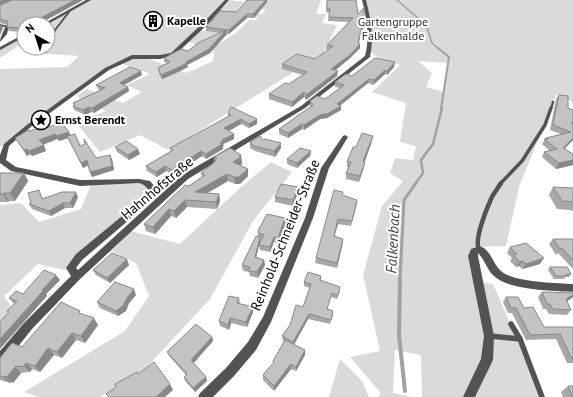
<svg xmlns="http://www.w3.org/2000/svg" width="573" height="397" viewBox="0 0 573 397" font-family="'PT Sans',sans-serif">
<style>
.green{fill:#dadada;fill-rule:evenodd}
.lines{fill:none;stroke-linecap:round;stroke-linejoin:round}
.stream-far4{stroke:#a1a1a1;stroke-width:1.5}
.stream-far3{stroke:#a1a1a1;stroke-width:2}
.stream-far2{stroke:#a1a1a1;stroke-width:2.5}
.stream-far1{stroke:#a1a1a1;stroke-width:3}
.stream{stroke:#a1a1a1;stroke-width:4}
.lane-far4{stroke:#535353;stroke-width:2}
.lane-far3{stroke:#535353;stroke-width:2.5}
.lane-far2{stroke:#535353;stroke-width:3.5}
.lane-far1{stroke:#535353;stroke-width:4.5}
.lane{stroke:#535353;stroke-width:5.5}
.street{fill:#535353;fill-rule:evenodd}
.wall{fill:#a8a8a8}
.shaded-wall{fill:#888}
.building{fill:#c3c3c3;stroke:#888}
.labels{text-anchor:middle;stroke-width:4;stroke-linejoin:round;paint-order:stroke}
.far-poi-label{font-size:12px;font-weight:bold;fill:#000;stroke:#fff;text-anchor:start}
.far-park-label{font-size:12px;fill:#313131;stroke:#fff}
.street-label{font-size:14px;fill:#000;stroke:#fff}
.water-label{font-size:15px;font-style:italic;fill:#424242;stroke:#fff}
</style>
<rect width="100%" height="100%" fill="#fff"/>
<g class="green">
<path d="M89,0h138l-28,30 22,3 -17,8 13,4 20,-13 12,-12h7l3,-3 -42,-3 13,-14 14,2 -6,7 15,1 -2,3 11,1 4,-4 -9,-1 6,-9h58l-5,14h10l-4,9 15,2 -14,29 -155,96 -28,-15 -40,17 -24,-29 30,-12 -30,-15 11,-7 36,14 19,-11 -15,-7 23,-11 -30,-11 -13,6 -101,76 -6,2v-78l67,-2 12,-11 -45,-3 7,-5h7v-5l9,-6 -9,-1v-12zM187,41l27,10 -1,10 -26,12 -43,-16 29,-3z"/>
<path d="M364,0h209v105l-2,-4 -15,-6 -37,92 -13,59 -29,1 -1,35 17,2 49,113h-120l-1,-42 -26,-5 -2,43 19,4h-33l1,-5 -30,-35 30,-6 -17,-76 19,-69 21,-25 -13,-8 5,-15 18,2 3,-14 -16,-4 6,-39 -34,-11 28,-27 -22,-7 -9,-8v-23zM418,61l30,2 -4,29 -18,-5 6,-14z"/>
<polygon points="24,35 24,42 0,58 0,49"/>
<polygon points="271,162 292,172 253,221 210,299 145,369 100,397 38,397 24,392 125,331 149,296 136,263 112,251 131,231 180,244 241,187"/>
<polygon points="139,181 147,183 152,195 65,270 38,264 4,296 13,309 0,324 0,205 21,203 39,222 81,209 91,185"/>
<polygon points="340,359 362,381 369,397 329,397"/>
</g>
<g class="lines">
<polyline class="stream-far4" points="397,0 426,25 432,43 439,49"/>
<polyline class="stream-far3" points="438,48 449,57 441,109"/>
<polyline class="stream-far2" points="415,184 423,173 421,160 433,144 442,108"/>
<polyline class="stream-far1" points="400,279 404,200 416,183"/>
<polyline class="stream" points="400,278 399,335 405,391"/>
<polyline class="lane-far4" points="52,41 50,40 55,30 69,12"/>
<polyline class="lane-far3" points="551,109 553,102"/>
<polyline class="lane-far2" points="500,184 522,161 545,125 551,108"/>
<path class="lane-far1" d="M479,249c-5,-9 7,-39 12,-50 2,-5 7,-11 10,-16"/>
<g class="lane">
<polyline points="511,324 520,339 542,397"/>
<polyline points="490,336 520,339"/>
</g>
<g class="street">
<polygon points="86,0 91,0 48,24 43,24"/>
<path d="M225,0h4l-20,23 -34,32 -15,4h-27l-24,11 -77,56 -23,20 -3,14 10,7 64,13 59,-1 11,2 7,8 -1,6 -6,7 -68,58 -6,8 2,2 104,-95 119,-69 64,-50c5,-19 2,-37 -3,-56h4c5,19 8,38 4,57l-65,51 -117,71 -108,100 -48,50 -28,35 -4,1v-14l24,-28 47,-47 -5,-8 10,-14 68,-56 4,-4 1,-4 -5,-5 -5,-2 -59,3 -69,-15 -11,-8v-8l4,-11 24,-20 77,-56 27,-13h28l11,-2 34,-32z"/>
<path d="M0,24l9,2 -2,8 -7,8c0,-5 3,-9 5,-15l-5,-1z"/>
<polygon points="24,34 24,37 0,50 0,47"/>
<polygon points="345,135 348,137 329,168 313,218 271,322 256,350 234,376 213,397 198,397 200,393 226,368 248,342 263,317 305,218 321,168 343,136"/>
<path d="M479,246c12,3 13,17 22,25 12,11 55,12 72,13v8c-19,-1 -65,-2 -79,-16 -7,-6 -9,-16 -16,-23v3l16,80 -1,24 -18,37h-12l18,-38 3,-23 -16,-80 3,-7z"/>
</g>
</g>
<g class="wall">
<polygon points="0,0 83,0 24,32 9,31 7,27 8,25 0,23"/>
<polygon points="327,0 358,14 364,26 363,30 361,30 359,43 360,44 360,48 349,59 335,70 337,76 306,100 304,97 292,107 269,99 269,94 289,84 303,75 282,69 282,64 315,59 328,50 326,49 327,45 349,22 328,21 329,13 326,12"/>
<polygon points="267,2 254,18 247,18 229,34 227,34 210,53 187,65 188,67 176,73 162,79 159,73 158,68 167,63 164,62 164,58 188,51 220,33 206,31 206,27 237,12"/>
<polygon points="395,62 394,67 387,75 385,74 373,85 368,83 341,105 341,110 327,118 320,119 304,130 302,129 288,138 279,134 279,129 311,107 310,106 310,101 325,99 340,88 335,87 335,82 352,76"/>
<polygon points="142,75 124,85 128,87 129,91 94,113 91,112 85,115 74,110 73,106 74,105 73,103 100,90 98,89 96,85"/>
<polygon points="559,95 568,108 573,110 573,140 564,149 573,154 573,165 556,169 542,157 544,152 550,151 542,144 546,138 561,134 550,130 556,99"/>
<polygon points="228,113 257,124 249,128 241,124 229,131 234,139 223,144 224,146 223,146 223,149 206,159 202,156 173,175 166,171 157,177 147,171 146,166 171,151 170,148 228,117"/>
<polygon points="41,130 69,132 70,135 80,146 96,158 112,159 114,170 92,177 90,172 88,165 83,168 68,138 59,141 57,139 43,145 46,151 32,156 30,154 27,156 15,138 30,131"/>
<polygon points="263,140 281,148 275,157 255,151 250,148 250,142"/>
<polygon points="372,141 364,162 365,162 364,167 359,182 346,179 346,173 349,167 347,167 347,162 356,147"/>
<polygon points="115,147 140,154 129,160 117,152"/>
<polygon points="311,151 310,156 297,168 287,164 287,159"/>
<polygon points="241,155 242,164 240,165 248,169 248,176 240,184 235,184 228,181 208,193 219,194 220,201 217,209 187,207 176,218 171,216 155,234 146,231 144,224 189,186 202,177 201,173 214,162 214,157"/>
<polygon points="0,173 24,173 28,181 15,201 9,201 8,202 0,202"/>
<polygon points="298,187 298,192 293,206 275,202 275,197"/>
<polygon points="553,187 573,188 573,211 569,210 557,209 549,195"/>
<polygon points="41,195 43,199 78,197 73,208 65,208 51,216 32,209 29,204 31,203"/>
<polygon points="343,196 357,204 351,226 338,224 334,236 343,239 337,268 315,263 316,258"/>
<polygon points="285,218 286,223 278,243 274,242 270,252 260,250 259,245 256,257 264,260 265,265 258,278 250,276 249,272 243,271 242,265 258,236 258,233"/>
<polygon points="553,239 573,239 573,268 572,268 558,253 556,255 549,244"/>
<polygon points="510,247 540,264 522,269 519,266 516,267 510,261 512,258 507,253"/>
<polygon points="129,265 110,283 96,275 93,270"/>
<polygon points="550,267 571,274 569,277 565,277 564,279 554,279 548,270"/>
<polygon points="60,280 46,294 47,296 9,313 7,311 15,304 13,303 9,298 23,294"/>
<polygon points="321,281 340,291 337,299 331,297 327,309 333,315 330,324 308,319 294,345 305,350 305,355 296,371 291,369 274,391 263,380 263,375 273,364 273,361 285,342 283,341 282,336 303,307 310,288 304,286 304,282"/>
<polygon points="542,292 573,293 573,297 567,301 571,310 567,315 549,314 546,309 543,309 538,297"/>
<polygon points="136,295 129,303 126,311 118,316 100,308 97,302"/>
<polygon points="506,297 524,308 544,327 573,327 573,363 567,363 556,339 526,340 512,313 508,313 503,302"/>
<polygon points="239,298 240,304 253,312 247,327 231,323 229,330 220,326 219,321"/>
<polygon points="82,314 98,325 85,343 76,340 62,358 54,355 40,372 32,369 30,372 21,373 13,383 11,382 10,383 0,380 0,358"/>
<polygon points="212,337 213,341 193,363 206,377 207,381 195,392 185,381 184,377 186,375 169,356 167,352"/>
<polygon points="568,386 573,397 563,397 561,392"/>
</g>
<g class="shaded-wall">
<polygon points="2,0 13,0 0,5 0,1"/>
<polygon points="75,0 83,0 39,24 29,24"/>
<polygon points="266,0 267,0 267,2 254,18 253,14"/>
<polygon points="247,14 247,18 229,34 229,30"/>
<polygon points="1,24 3,28 0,35 0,26"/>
<polygon points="362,26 358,46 360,44 360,48 349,59 331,74 331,69"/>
<polygon points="24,27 24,32 22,28"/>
<polygon points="226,30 227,34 210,53 187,65 188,67 176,73 162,79 161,75 186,62"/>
<polygon points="395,62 394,67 387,75 387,71"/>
<polygon points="385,70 385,74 373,85 374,80"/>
<polygon points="141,71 142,75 122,86 120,83 121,82"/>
<polygon points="338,71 337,76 306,100 306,95"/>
<polygon points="369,79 368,83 338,107 341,106 341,110 327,118 320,119 304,130 304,125 337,104"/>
<polygon points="128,87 129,91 94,113 92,108"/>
<polygon points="304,92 304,97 292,107 292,102"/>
<polygon points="89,107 91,112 85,115 83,110"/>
<polygon points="241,119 241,124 225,133 224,128"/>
<polygon points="257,119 257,124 249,128 249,124"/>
<polygon points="302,124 302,129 288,138 288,133"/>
<polygon points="69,132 71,137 59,141 56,136"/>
<polygon points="55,134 57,139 42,145 39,140"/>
<polygon points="234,134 234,139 223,144 224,146 223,146 223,149 206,159 206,154 220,143 222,140"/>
<polygon points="373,136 372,141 363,167 363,161"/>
<polygon points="573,138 573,140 560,153 563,148"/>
<polygon points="281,143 281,148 275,157 274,151"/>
<polygon points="44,145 46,151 32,156 29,151"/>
<polygon points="27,149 30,154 27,156 24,150"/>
<polygon points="138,149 140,154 129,160 128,155"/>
<polygon points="201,151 202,156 173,175 172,170"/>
<polygon points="311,151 310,156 297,168 297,163"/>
<polygon points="110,155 112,159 114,170 92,177 90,172"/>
<polygon points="241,155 242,164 234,169 233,162"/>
<polygon points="87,160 89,165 83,168 81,163"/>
<polygon points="573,160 573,165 556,169 559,163"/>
<polygon points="365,162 364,167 359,182 360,176"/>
<polygon points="165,166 166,171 157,177 156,172"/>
<polygon points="248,169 248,176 240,184 235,184 234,177"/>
<polygon points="24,173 28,181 15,201 10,193"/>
<polygon points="227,174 228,181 196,199 195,192"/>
<polygon points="298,187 298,192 293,206 293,200"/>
<polygon points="76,192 78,197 73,208 70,203"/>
<polygon points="4,193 9,201 8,202 3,194"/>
<polygon points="219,194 220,201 217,209 216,202"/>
<polygon points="185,200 187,207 176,218 174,211"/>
<polygon points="63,203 65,208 51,216 49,211"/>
<polygon points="169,209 171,216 155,234 153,227"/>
<polygon points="285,218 286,223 278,243 278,238"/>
<polygon points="338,219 338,224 333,241 334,236"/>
<polygon points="260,237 260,242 255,262 255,257"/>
<polygon points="274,237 274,242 270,252 270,247"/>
<polygon points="343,239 343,243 337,268 337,263"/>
<polygon points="544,258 540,264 522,269 526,264"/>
<polygon points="127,259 129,265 110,283 107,278"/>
<polygon points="264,260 265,265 258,278 257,272"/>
<polygon points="523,261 519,266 516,267 520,262"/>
<polygon points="56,275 60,280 46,294 47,296 0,349 0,339 42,290"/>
<polygon points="134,289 136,295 129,303 126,311 118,316 116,311"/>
<polygon points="573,295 573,297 572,298 561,305 566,299"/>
<polygon points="253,307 253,312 247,327 246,322"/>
<polygon points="309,314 308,319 293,346 293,342"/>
<polygon points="94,318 98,325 85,343 81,336"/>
<polygon points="230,318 231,323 229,330 228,325"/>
<polygon points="72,333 76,340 62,358 57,352"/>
<polygon points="212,337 213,341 192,365 191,360"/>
<polygon points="48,348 54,355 40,372 35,366"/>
<polygon points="305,350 305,355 296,371 296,367"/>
<polygon points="26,363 32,369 30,372 24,366"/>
<polygon points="291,364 291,369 274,391 274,386"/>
<polygon points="15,367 21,373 13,383 7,377"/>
<polygon points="5,376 11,382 10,383 3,377"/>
<polygon points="206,377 207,381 195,392 193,388"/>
<polygon points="170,384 173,390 165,397 156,397"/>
</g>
<g class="building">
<polygon points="12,0 75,0 29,24 24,24 24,27 22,28 7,27 8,21 0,19 0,5"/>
<polygon points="247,0 266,0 253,14 247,14 229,30 226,30 209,49 186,62 187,63 175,69 161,75 158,68 170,62 164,58 181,49 188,51 198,43 226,30 206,27 220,11 237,12"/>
<polygon points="327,0 356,0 358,14 364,8 364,26 362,26 358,43 360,44 350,55 331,69 338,71 306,95 304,92 292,102 269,94 285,83 289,84 307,72 282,64 297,54 315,59 333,46 327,45 353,18 329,17 330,9 327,9"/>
<polygon points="375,58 395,62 387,71 385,70 374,80 369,79 337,104 341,106 327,114 320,115 304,125 302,124 288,133 279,129 313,105 310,101 317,96 325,99 344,85 335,82 346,74 352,76"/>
<polygon points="130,67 141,71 121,82 120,83 128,87 92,108 89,107 83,110 73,106 75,104 73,103 105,88 96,85"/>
<polygon points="559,95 568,96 568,108 573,110 573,122 571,123 573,124 573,138 563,148 573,154 573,160 559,163 544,152 557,149 544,139 548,139 546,138 571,132 553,125"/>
<polygon points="231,107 257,119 249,124 241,119 224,128 234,134 222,140 223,141 220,143 222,144 206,154 201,151 172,170 165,166 156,172 146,166 173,150 170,148 231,115 228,113"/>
<polygon points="60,121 69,132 56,136 55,134 39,140 44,145 29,151 27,149 24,150 15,138 28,130 30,131 39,128 41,130 57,124"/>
<polygon points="362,133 373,136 363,161 365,162 360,176 346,173 351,162 347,162 353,147 356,147"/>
<polygon points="75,134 80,146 85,144 84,139 96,158 110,155 112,166 90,172 87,160 81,163 67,136"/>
<polygon points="260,136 263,140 265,139 281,143 274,151 254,146 250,142"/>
<polygon points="126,141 138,149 128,155 115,147"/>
<polygon points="230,148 241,155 239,156 241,157 233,162 248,169 239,177 234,177 227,174 195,192 219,194 216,202 185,200 174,211 169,209 153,227 144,224 185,185 189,186 205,175 201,173 216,161 214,160 217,158 214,157"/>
<polygon points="300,148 311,151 297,163 287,159"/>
<polygon points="0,173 24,173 10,193 4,193 3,194 0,194"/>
<polygon points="281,184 298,187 293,200 275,197"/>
<polygon points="553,187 573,188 573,202 562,201"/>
<polygon points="39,190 42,199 62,192 76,192 70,203 63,203 49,211 29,204 31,203 28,193"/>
<polygon points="334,190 343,192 342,195 357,200 352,221 338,219 334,236 343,239 337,263 316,258"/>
<polygon points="267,214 285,218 278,238 274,237 270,247 259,245 264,235 258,233 259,229"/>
<polygon points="256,236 260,237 255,257 264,260 257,272 249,271 250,267 242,265"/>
<polygon points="553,239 573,239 573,260 562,248 560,249"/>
<polygon points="526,243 544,258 526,264 523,261 520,262 513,255 517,254 510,247"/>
<polygon points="112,253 127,259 107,278 93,270"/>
<polygon points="550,267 567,267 571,274 565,275 566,276 556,276"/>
<polygon points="44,270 56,275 42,290 43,291 0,339 0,322 9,312 7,311 17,301 9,298 16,291 23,294"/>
<polygon points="308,272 321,276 320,280 340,287 338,295 332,293 327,309 333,311 331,320 309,314 293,342 282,336 290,325 296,305 303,307 311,284 304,282"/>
<polygon points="115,282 134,289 127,298 123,306 116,311 97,302"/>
<polygon points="542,292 573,293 573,295 566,299 571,310 553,309 550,304 547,304"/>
<polygon points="229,296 239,298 237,303 253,307 246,322 230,318 228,325 219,321"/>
<polygon points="506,297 518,297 524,308 533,307 544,327 573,327 573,359 572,359 560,334 530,335 516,308 511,308"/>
<polygon points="61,302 80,311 79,313 94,318 81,336 72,333 57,352 48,348 35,366 26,363 24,366 15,367 7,377 5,376 3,377 0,376 0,358 12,343 22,347"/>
<polygon points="196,324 212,337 191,360 206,377 193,388 184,377 187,374 167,352"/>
<polygon points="285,340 305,350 296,367 291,364 274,386 263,375 274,362 273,361"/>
<polygon points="154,362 170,384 156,397 109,397 106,394 116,387 115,384 137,372 138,374"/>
<polygon points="568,386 573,386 573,397"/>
</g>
<defs>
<g id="building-ring" transform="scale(1)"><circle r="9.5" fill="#fff" stroke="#000" stroke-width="1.5"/><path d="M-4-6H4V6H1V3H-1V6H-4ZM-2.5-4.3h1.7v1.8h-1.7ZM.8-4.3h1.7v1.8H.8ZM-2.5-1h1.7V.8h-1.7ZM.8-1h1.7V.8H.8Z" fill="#000"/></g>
<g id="sight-ring" transform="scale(1)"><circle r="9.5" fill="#fff" stroke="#000" stroke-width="1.5"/><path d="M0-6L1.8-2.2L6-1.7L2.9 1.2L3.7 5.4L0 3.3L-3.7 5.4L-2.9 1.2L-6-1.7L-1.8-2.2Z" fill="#000"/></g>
</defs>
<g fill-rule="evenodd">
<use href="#building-ring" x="153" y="21"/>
<use href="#sight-ring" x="41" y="120"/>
</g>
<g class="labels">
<g class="far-poi-label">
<text x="167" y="25">Kapelle</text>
<text x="55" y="124">Ernst Berendt</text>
</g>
<g class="far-park-label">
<text x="393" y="26">Gartengruppe<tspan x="393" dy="14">Falkenhalde</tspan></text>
</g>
<g class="street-label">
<text transform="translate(157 188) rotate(-40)" y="5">Hahnhofstraße</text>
<text transform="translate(285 235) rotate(-68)" y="5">Reinhold-Schneider-Straße</text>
</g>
<g class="water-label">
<text transform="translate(393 239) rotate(-87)" y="5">Falkenbach</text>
</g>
</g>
<g transform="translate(36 36) rotate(321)"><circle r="19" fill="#ffffff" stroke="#999999"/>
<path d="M0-3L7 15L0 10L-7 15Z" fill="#000000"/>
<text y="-6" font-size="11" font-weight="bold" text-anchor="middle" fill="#000000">N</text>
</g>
</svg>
